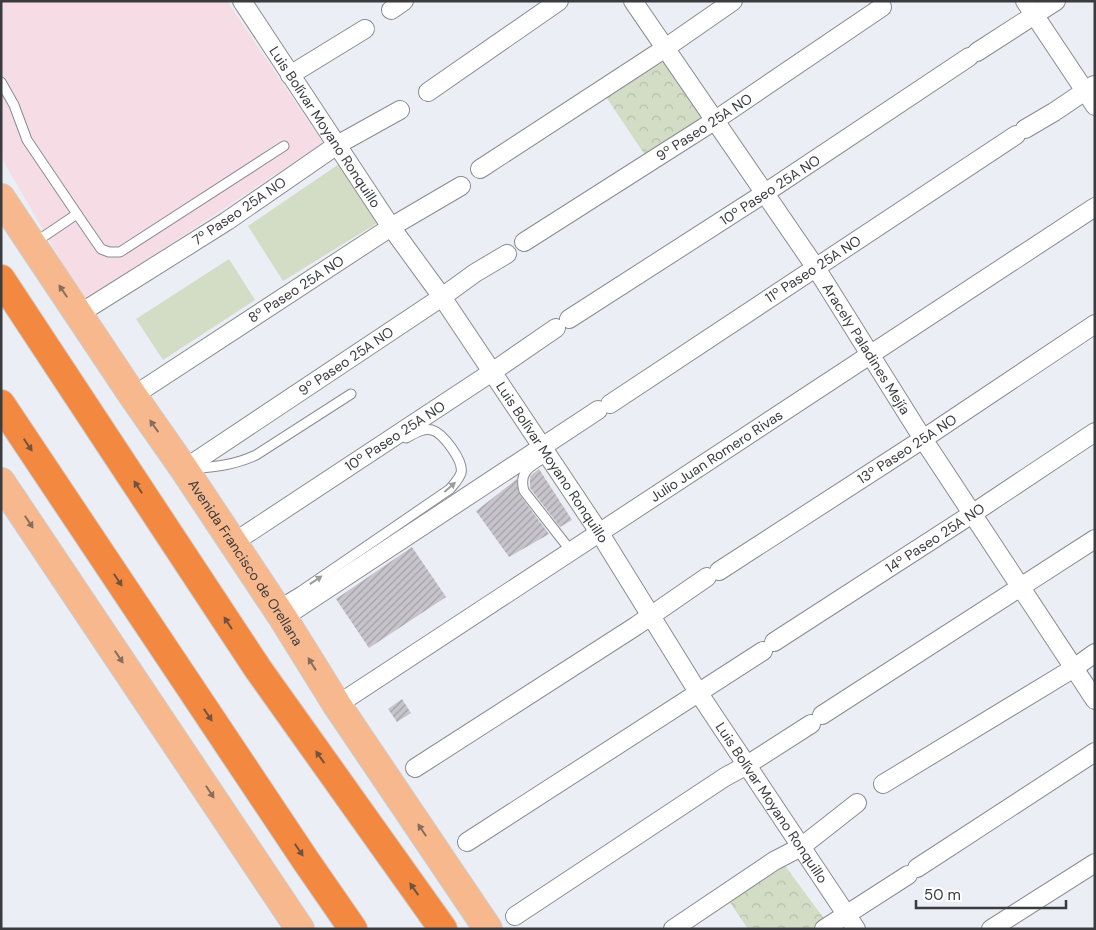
<svg xmlns="http://www.w3.org/2000/svg" width="1096" height="930" viewBox="0 0 1096 930" font-family="'DM Sans',sans-serif">
<style>
.commercial{fill:#f6dce5}
.grass{fill:#d3ddc6}
.forest{fill:url(#forest-crowns)}
.building{fill:url(#building-hatch)}
.lines{fill:none;stroke-linecap:round;stroke-linejoin:round}
.lane-casing{stroke:#8a8c92;stroke-width:11}
.street-casing{stroke:#8a8c92;stroke-width:20}
.primary-casing{stroke:#cccccd;stroke-width:30}
.highway-casing{stroke:#cccccd;stroke-width:30}
.lane{stroke:#fff;stroke-width:9}
.street{stroke:#fff;stroke-width:18}
.primary{stroke:#f8b88d;stroke-width:28}
.highway{stroke:#f38841;stroke-width:28}
.oneway{fill:#866d5e}
.oneway2{fill:#72523f}
.oneway3{fill:#9c9d9e}
.labels{text-anchor:middle;stroke-width:4.5;stroke-linejoin:round;paint-order:stroke}
.street-label{font-size:14px;fill:#3a3b3e;stroke:#fff}
</style>
<defs>
<pattern id="forest-crowns" width="20" height="18" patternUnits="userSpaceOnUse" patternTransform="scale(1.25)"><rect width="20" height="18" fill="#d3ddc6"/><path d="M2 6a3 3 0 1 1 6 0M12 15a3 3 0 1 1 6 0" fill="none" stroke="#b6bfab"/></pattern>
<pattern id="building-hatch" width="6" height="6" patternUnits="userSpaceOnUse" patternTransform="scale(1.25)"><rect width="6" height="6" fill="#c7c5cb"/><path d="M-1 1l2-2M0 6l6-6M5 7l2-2" fill="none" stroke="#a3a1a6"/></pattern>
</defs>
<rect width="100%" height="100%" fill="#ebeef4"/>
<polygon class="commercial" points="1,1 227,1 323,143 84,301 1,157"/>
<g class="grass">
<polygon points="339,164 379,222 283,281 248,226"/>
<polygon points="229,259 255,300 163,360 136,319"/>
</g>
<g class="forest">
<polygon points="667,60 704,116 645,155 606,97"/>
<polygon points="783,863 825,920 812,929 748,929 729,901"/>
</g>
<g class="building">
<polygon points="539,469 572,520 560,527 530,488 530,476"/>
<polygon points="517,479 519,494 549,534 509,557 476,511"/>
<polygon points="412,547 446,597 369,648 336,599"/>
<polygon points="402,699 411,713 397,722 388,709"/>
</g>
<g class="lines">
<g class="lane-casing">
<g id="lane">
<polyline points="1,82 14,105 27,140 77,214 34,243"/>
<polyline points="77,214 101,249 109,252 120,252 284,146"/>
<path d="M547,456c-15,10 -29,14 -23,35l47,60"/>
<path d="M191,469c23,-2 44,-4 65,-14l95,-61"/>
<path d="M278,605l23,-14 149,-102c4,-5 9,-10 11,-16 3,-12 -18,-40 -29,-43 -10,-2 -18,4 -26,8"/>
</g>
</g>
<g class="street-casing">
<g id="street">
<path id="s1" d="M242,1l149,226 51,70 157,235 99,160 158,237"/>
<path id="s2" d="M633,1l183,267 107,171 172,261"/>
<polyline points="1025,1 1095,106"/>
<polyline points="391,10 404,1"/>
<polyline points="977,52 1056,1"/>
<polyline points="290,75 365,29"/>
<polyline points="428,92 559,1"/>
<polyline points="1025,129 1054,112 1094,85"/>
<polyline points="480,169 664,49 733,1"/>
<polyline points="524,242 714,121 882,7"/>
<polyline points="79,314 227,221 337,145 400,110"/>
<polyline points="569,319 765,193 969,57"/>
<polyline points="133,396 391,227 461,186"/>
<polyline points="610,404 1016,135"/>
<polyline points="184,469 442,297 475,273 507,254"/>
<polyline points="233,543 492,372 556,328"/>
<polyline points="719,571 923,439 1095,324"/>
<polyline points="283,618 598,410"/>
<polyline points="774,642 972,514 1095,432"/>
<path id="s3" d="M337,705l758,-498"/>
<polyline points="822,715 1095,539"/>
<polyline points="415,768 636,626 707,577"/>
<polyline points="883,784 1074,668 1095,653"/>
<polyline points="467,842 763,651"/>
<polyline points="917,868 1095,752"/>
<polyline points="515,916 725,777 747,765 811,724"/>
<polyline points="673,929 774,861 801,847 857,803"/>
<polyline points="824,929 908,875"/>
<polyline points="991,929 1095,863"/>
</g>
</g>
<g class="primary-casing">
<g id="primary">
<path id="s4" d="M1,198l132,198 51,73 99,149 54,87 151,224"/>
<polyline points="1,482 300,929"/>
</g>
</g>
<g class="highway-casing">
<g id="highway">
<polyline points="1,279 258,669 443,929"/>
<polyline points="1,404 306,861 353,929"/>
</g>
</g>
<use href="#lane" class="lane"/>
<use href="#street" class="street"/>
<use href="#primary" class="primary"/>
<use href="#highway" class="highway"/>
</g>
<defs><path id="oneway-solid" d="M-6-.8H1V-3.2L6.5 0L1 3.2V.8H-6Z" transform="scale(1.25)"/></defs>
<g class="oneway">
<use href="#oneway-solid" transform="translate(63 291) rotate(-124)"/>
<use href="#oneway-solid" transform="translate(154 426) rotate(-125)"/>
<use href="#oneway-solid" transform="translate(29 522) rotate(56)"/>
<use href="#oneway-solid" transform="translate(119 657) rotate(56)"/>
<use href="#oneway-solid" transform="translate(312 664) rotate(-122)"/>
<use href="#oneway-solid" transform="translate(210 792) rotate(57)"/>
<use href="#oneway-solid" transform="translate(422 830) rotate(-124)"/>
</g>
<g class="oneway2">
<use href="#oneway-solid" transform="translate(28 445) rotate(56)"/>
<use href="#oneway-solid" transform="translate(138 487) rotate(-123)"/>
<use href="#oneway-solid" transform="translate(118 580) rotate(56)"/>
<use href="#oneway-solid" transform="translate(228 623) rotate(-123)"/>
<use href="#oneway-solid" transform="translate(208 715) rotate(56)"/>
<use href="#oneway-solid" transform="translate(320 757) rotate(-125)"/>
<use href="#oneway-solid" transform="translate(299 850) rotate(56)"/>
<use href="#oneway-solid" transform="translate(414 889) rotate(-125)"/>
</g>
<g class="oneway3">
<use href="#oneway-solid" transform="translate(450 487) rotate(-41)"/>
<use href="#oneway-solid" transform="translate(316 580) rotate(-34)"/>
</g>
<g class="labels">
<g class="street-label">
<text dy="5" stroke="none"><textPath href="#s1" startOffset="151">Luis Bolívar Moyano Ronquillo</textPath></text>
<text transform="translate(704 127) rotate(-33)" y="5">9º Paseo 25A NO</text>
<text transform="translate(770 190) rotate(-33)" y="5">10º Paseo 25A NO</text>
<text transform="translate(239 211) rotate(-34)" y="5">7º Paseo 25A NO</text>
<text transform="translate(813 269) rotate(-33)" y="5">11º Paseo 25A NO</text>
<text transform="translate(296 289) rotate(-33)" y="5">8º Paseo 25A NO</text>
<text dy="5" stroke="none"><textPath href="#s2" startOffset="419">Aracely Paladines Mejía</textPath></text>
<text transform="translate(346 361) rotate(-34)" y="5">9º Paseo 25A NO</text>
<text transform="translate(395 436) rotate(-33)" y="5">10º Paseo 25A NO</text>
<text transform="translate(907 449) rotate(-33)" y="5">13º Paseo 25A NO</text>
<text dy="5" stroke="none"><textPath href="#s3" startOffset="454">Julio Juan Romero Rivas</textPath></text>
<text dy="5" stroke="none"><textPath href="#s1" startOffset="556">Luis Bolívar Moyano Ronquillo</textPath></text>
<text transform="translate(935 538) rotate(-33)" y="5">14º Paseo 25A NO</text>
<text dy="5" stroke="none"><textPath href="#s4" startOffset="439">Avenida Francisco de Orellana</textPath></text>
<text dy="5" stroke="none"><textPath href="#s1" startOffset="961">Luis Bolívar Moyano Ronquillo</textPath></text>
</g>
</g>
<rect width="1096" height="930" fill="none" stroke="#3a3b3e" stroke-width="5"/>
<path d="M916 900v8h150v-8" fill="none" stroke="#3a3b3e" stroke-width="2.5"/>
<text x="924" y="900" font-size="15" fill="#3a3b3e" stroke="#ffffff" stroke-width="4" paint-order="stroke">50 m</text>
</svg>
